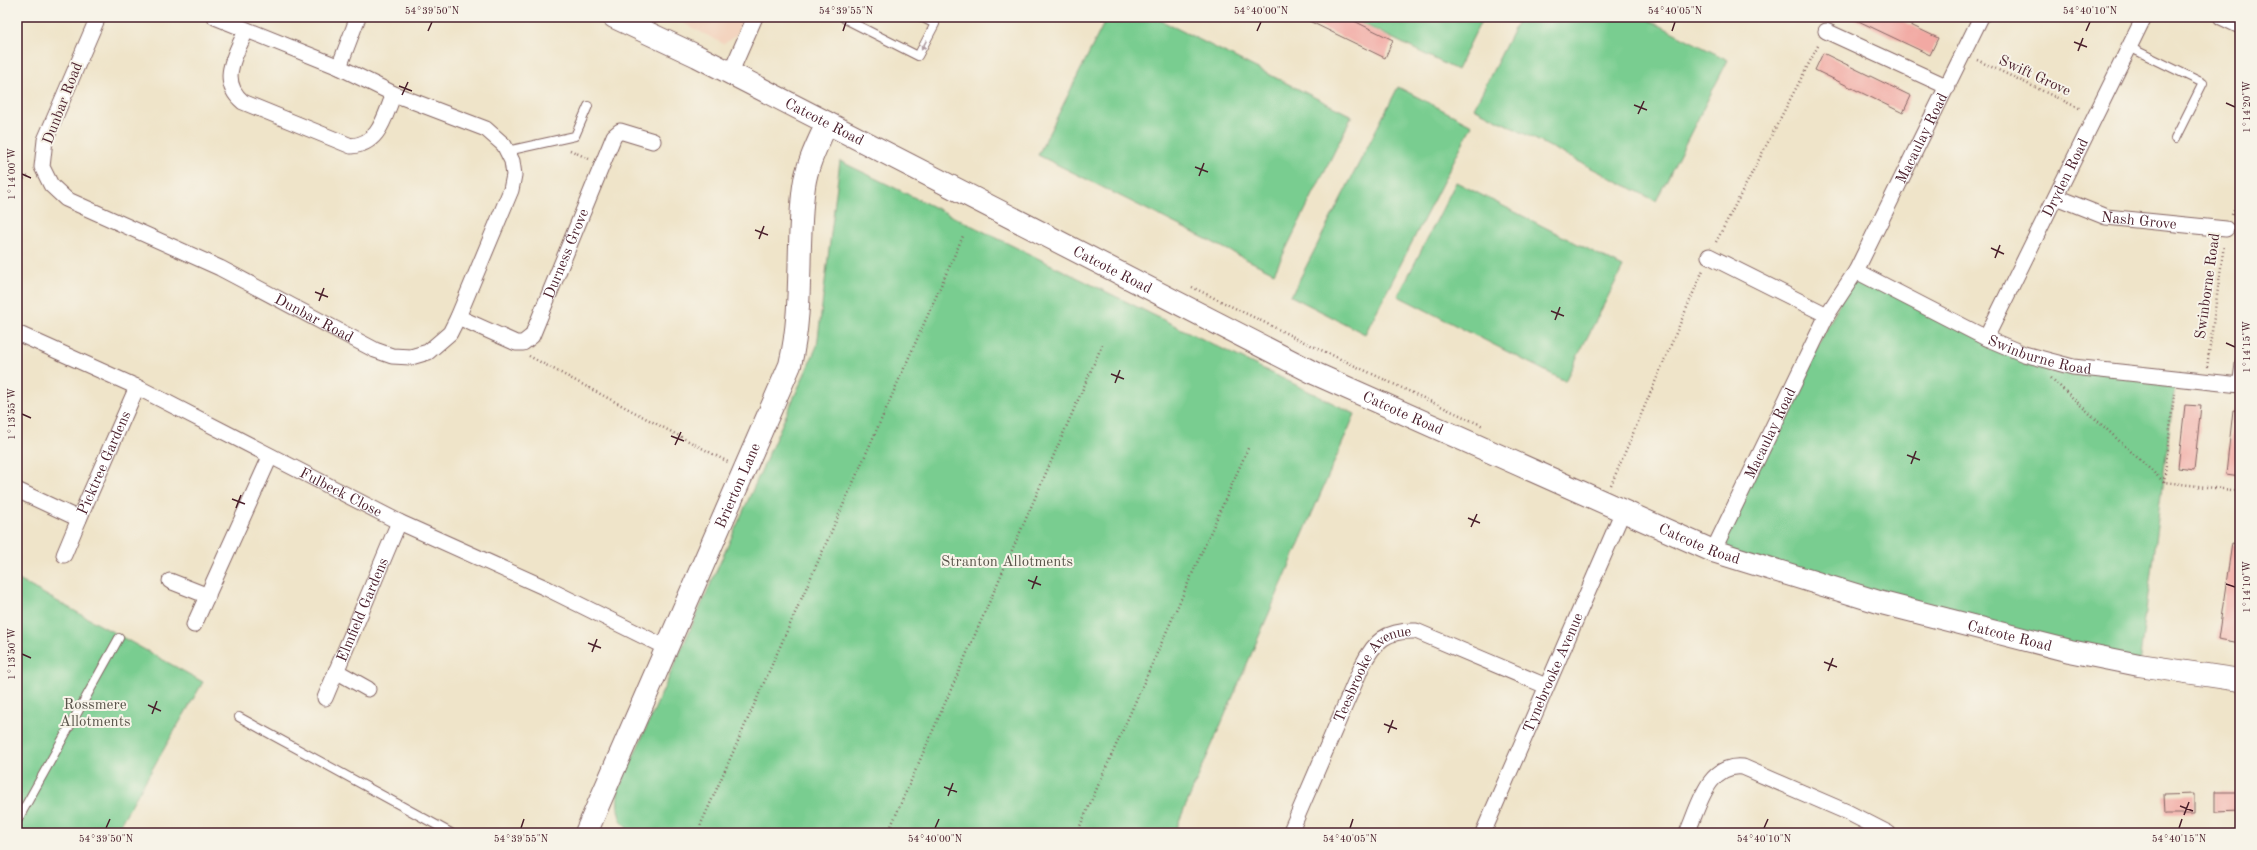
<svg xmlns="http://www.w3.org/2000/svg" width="2257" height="850" viewBox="0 0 2257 850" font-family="'Old Standard TT',serif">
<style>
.built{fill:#f3d4bf}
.green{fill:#79cd90;stroke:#62765e}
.building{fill:#f2a9a3}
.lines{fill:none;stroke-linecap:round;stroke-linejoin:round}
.lane-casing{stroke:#846462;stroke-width:10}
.street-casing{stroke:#846462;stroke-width:17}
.secondary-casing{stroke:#846462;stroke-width:24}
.path{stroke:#846462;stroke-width:2.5;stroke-dasharray:1 3;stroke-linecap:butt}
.lane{stroke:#fff;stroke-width:8}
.street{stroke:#fff;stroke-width:15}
.secondary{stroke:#fff;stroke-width:22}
.oneway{fill:#ae9aa0}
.ticks{fill:none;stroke:#4a1f2b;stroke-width:1.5}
.labels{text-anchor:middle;stroke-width:4;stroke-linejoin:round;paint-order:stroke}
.street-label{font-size:15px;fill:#4a1f2b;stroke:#f7f3e8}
.park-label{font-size:15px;fill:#585349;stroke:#f7f3e8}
.neatline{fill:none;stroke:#4a1f2b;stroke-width:1.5}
.ticks-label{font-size:10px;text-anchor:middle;fill:#4a1f2b}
</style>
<rect width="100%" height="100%" fill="#f7f3e8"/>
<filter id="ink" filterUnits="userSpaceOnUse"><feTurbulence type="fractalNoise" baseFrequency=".025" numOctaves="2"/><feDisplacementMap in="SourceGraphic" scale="8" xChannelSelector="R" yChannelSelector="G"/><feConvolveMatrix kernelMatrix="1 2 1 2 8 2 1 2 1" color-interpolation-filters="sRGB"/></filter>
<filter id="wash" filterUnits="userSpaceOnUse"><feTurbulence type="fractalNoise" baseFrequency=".012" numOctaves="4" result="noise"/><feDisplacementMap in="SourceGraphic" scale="16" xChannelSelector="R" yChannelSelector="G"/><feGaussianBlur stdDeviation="0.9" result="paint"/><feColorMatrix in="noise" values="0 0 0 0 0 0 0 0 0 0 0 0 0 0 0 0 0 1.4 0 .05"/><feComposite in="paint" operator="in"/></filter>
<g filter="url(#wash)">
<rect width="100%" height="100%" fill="#efe4c9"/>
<polygon class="built" points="671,17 744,17 737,34 724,44"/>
<g class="green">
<polygon points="1107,17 1154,17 1352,116 1274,273 1038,155"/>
<polygon points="1349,17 1483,17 1457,70"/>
<polygon points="1520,17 1643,17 1728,60 1656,201 1474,108"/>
<polygon points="1398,87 1472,125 1365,334 1291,296"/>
<path d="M840,161l515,253 -181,419h-542c-15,-12 -15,-24 -14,-42l199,-445z"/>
<polygon points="1456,182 1623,267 1565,381 1398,296"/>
<polygon points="1856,271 1986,338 2073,367 2176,378 2139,665 1713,551"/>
<polygon points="17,579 203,682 115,833 17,833"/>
</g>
<g id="blocks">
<g class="building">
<polygon points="1301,17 1346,17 1393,40 1385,58"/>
<polygon points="1850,17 1894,17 1938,38 1930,55"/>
<polygon points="1823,53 1911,96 1903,113 1815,70"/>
<polygon points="2185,405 2201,406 2194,470 2178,468"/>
<polygon points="2233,410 2240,411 2240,476 2226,474"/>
<polygon points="2232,543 2240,545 2240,643 2218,639"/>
<polygon points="2215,792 2240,792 2240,811 2215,812"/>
<polygon points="2194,794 2194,814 2165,814 2164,795"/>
</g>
</g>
</g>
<g filter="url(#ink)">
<use href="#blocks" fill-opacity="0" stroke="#846462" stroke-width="1"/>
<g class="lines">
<g class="lane-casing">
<g id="lane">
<polyline points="847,17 845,19 918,56 935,24 921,17"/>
<polyline points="2129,47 2203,83 2175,139"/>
<polyline points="507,151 575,136 588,106"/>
<polyline points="2237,384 2240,360"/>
<polyline points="239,717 451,833"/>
<polyline points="17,821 119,638"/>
</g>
</g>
<g class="street-casing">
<g id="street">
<path id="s1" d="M98,17l-53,123 -3,27 9,18 15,14 154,69 155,82 17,6 19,1 17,-5 22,-19 8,-16 53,-127 3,-15 -2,-14 -8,-16 -18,-16 -92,-35 -55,-27 -124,-50"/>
<polyline points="2221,17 2240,26"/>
<path d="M246,31c-11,24 -28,50 -3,71l108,44c29,-2 33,-29 43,-52"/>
<polyline points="1826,31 1948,87"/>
<polyline points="339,67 358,17"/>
<polyline points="730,74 755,17"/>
<path id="s2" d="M2056,197l50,20 120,12"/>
<polyline points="1709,256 1827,315"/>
<path id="s3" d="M1856,271l130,67 38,16 49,13 167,18"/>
<path id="s4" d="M458,317l58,26h7l9,-7 82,-200 6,-5 33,10"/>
<path id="s5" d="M17,333l120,54 262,135 149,67 119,59"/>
<path id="s6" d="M1986,338l158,-321"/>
<path id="s7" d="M17,490l62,29 58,-132"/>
<path id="s8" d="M1713,551l114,-236 29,-44 125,-254"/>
<polyline points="64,555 79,519"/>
<polyline points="170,581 208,596"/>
<polyline points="194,625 270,457"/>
<polyline points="336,671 368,689"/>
<path id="s9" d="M325,698l74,-176"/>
<path id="s10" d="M1290,833l72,-167c13,-26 25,-36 54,-35l130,55"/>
<path id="s11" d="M1483,833l140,-322"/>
<path d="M1687,833c12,-26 20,-70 56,-66l104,45 41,21"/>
</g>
</g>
<g class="secondary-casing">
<g id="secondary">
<path id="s12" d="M614,17l83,39 619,318 397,177 169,52 188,48 69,14 101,15"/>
<path id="s13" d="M586,833l204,-468c14,-59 6,-120 14,-179 3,-22 14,-43 23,-63"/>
</g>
</g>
<g class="path">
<polyline points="1977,60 2081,109"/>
<polyline points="570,150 589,159"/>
<polyline points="17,183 30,175"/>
<polyline points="2232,215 2240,197"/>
<polyline points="1716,242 1819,44"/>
<polyline points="1192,287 1300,340 1483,426"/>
<polyline points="529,356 728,462"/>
<polyline points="2207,367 2224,245"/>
<polyline points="2051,378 2164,482 2240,491"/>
<polyline points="2164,482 2174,394"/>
<polyline points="1611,485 1703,270"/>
<polyline points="697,833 963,236"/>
<polyline points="888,833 1103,343"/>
<polyline points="1077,833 1249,446"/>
</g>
<use href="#lane" class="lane"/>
<use href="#street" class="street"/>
<use href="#secondary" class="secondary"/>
</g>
<defs><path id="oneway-solid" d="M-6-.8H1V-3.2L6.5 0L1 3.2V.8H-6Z"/></defs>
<use class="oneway" href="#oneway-solid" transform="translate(924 45) rotate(118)"/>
</g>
<path class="ticks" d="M428,31l4,-9M843,31l3,-9M1257,31l4,-9M1672,31l3,-9M2086,31l4,-9M2074,42l13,5M2078,51l5,-13M399,86l13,5M402,95l6,-13M2226,103l9,4M1634,105l13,5M1638,114l6,-13M1195,167l13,5M22,174l9,4M1199,176l5,-13M755,230l13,5M759,239l5,-13M1991,248l13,6M1995,258l5,-13M315,292l13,5M319,301l5,-13M1551,311l13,5M1555,320l5,-13M2226,343l9,4M1111,374l13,5M1115,383l5,-13M22,414l9,4M671,436l13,5M675,445l6,-13M1907,455l13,5M1911,464l5,-13M232,499l13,5M236,508l5,-13M1468,518l12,5M1471,527l6,-13M1028,580l13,5M2226,584l9,3M1032,589l5,-13M588,643l13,5M592,652l5,-13M22,654l9,4M1824,662l13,5M1828,671l5,-13M148,705l13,6M152,714l5,-13M1384,724l13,5M1388,733l5,-13M944,787l13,5M948,796l5,-13M2180,806l13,5M2184,815l5,-13M106,828l4,-9M521,828l3,-9M935,828l4,-9M1350,828l3,-9M1764,828l4,-9M2179,828l3,-9"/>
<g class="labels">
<g class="street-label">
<text transform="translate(2035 75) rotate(25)" y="5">Swift Grove</text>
<text transform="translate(62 103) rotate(-69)" y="5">Dunbar Road</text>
<text dy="5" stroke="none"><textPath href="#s12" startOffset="235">Catcote Road</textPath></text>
<text dy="5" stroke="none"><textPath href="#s8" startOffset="463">Macaulay Road</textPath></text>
<text dy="5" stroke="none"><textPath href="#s6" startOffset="179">Dryden Road</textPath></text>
<text dy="5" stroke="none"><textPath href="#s2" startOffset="87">Nash Grove</textPath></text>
<text dy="5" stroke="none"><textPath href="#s4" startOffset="171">Durness Grove</textPath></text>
<text dy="5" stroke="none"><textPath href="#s12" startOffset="559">Catcote Road</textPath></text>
<text transform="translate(2207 286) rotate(-82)" y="5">Swinborne Road</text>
<text dy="5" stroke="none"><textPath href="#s1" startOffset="477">Dunbar Road</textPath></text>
<text dy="5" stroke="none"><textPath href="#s3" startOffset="203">Swinburne Road</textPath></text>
<text dy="5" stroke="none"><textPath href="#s12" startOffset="883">Catcote Road</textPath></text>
<text dy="5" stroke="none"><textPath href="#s8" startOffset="131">Macaulay Road</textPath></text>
<text dy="5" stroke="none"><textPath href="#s7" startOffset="130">Picktree Gardens</textPath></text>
<text dy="5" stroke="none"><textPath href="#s13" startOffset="379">Brierton Lane</textPath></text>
<text dy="5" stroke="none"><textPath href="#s5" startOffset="361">Fulbeck Close</textPath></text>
<text dy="5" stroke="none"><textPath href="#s12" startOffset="1207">Catcote Road</textPath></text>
<text dy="5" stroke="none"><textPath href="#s9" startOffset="96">Elmfield Gardens</textPath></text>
<text dy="5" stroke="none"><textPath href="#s12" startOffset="1531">Catcote Road</textPath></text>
<text dy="5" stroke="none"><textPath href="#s11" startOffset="175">Tynebrooke Avenue</textPath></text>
<text dy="5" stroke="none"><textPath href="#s10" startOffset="184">Teesbrooke Avenue</textPath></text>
</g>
<g class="park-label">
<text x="1007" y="566">Stranton Allotments</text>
<text x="95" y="709">Rossmere<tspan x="95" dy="17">Allotments</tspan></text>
</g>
</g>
<rect width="2257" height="850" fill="none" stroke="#f7f3e8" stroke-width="44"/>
<rect x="22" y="22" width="2213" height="806" class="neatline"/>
<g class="ticks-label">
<text x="432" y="14">54°39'50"N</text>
<text x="846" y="14">54°39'55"N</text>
<text x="1261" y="14">54°40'00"N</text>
<text x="1675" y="14">54°40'05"N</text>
<text x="2090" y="14">54°40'10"N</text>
<text transform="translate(2246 107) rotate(-90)" y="4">1°14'20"W</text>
<text transform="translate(11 174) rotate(-90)" y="4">1°14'00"W</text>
<text transform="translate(2246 347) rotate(-90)" y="4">1°14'15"W</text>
<text transform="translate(11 414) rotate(-90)" y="4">1°13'55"W</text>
<text transform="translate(2246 587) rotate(-90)" y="4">1°14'10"W</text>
<text transform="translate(11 654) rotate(-90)" y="4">1°13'50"W</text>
<text x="106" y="842">54°39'50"N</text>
<text x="521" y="842">54°39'55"N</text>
<text x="935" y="842">54°40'00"N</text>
<text x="1350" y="842">54°40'05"N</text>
<text x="1764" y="842">54°40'10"N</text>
<text x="2179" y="842">54°40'15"N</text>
</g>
</svg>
